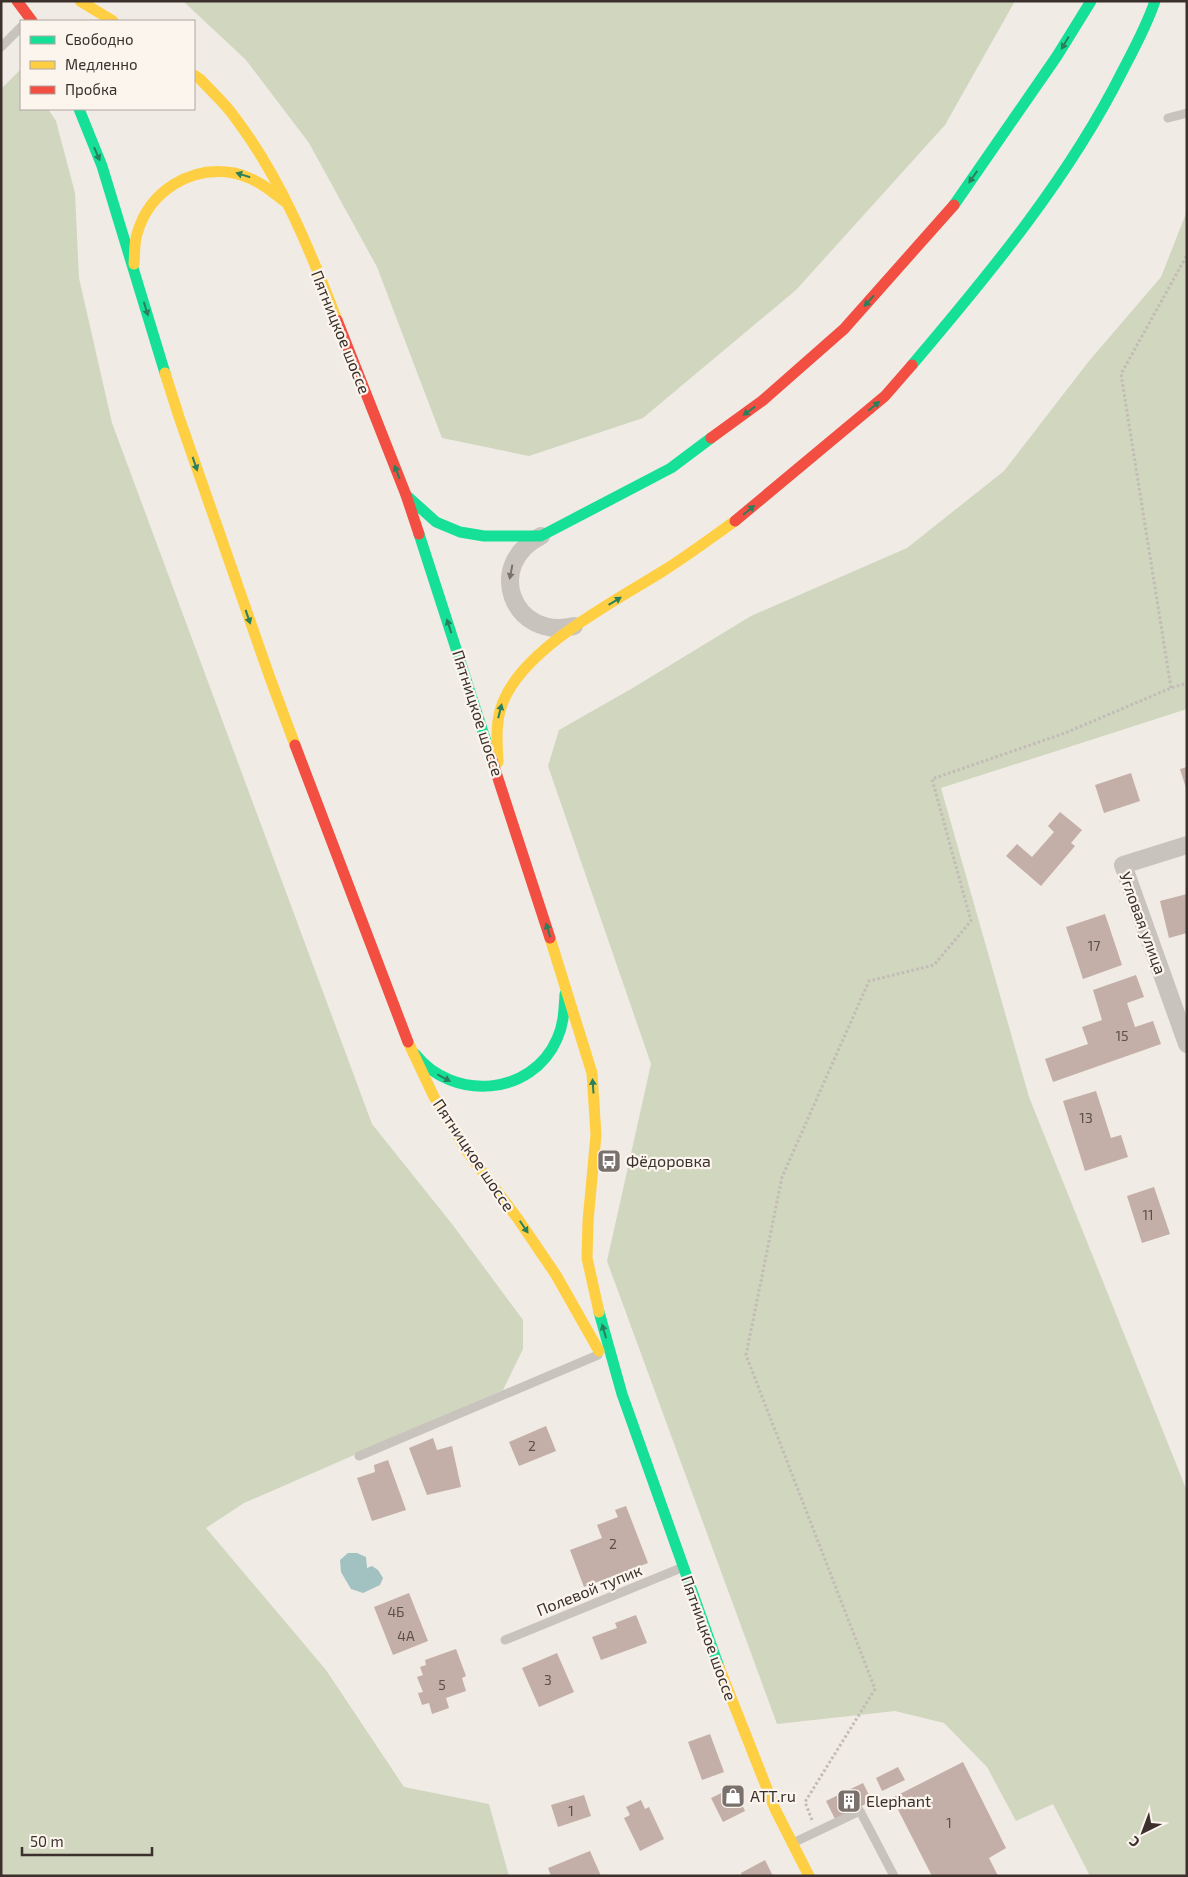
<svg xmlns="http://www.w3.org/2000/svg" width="1188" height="1877" viewBox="0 0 1188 1877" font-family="'Exo 2',sans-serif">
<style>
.green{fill:#d1d6bf}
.water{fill:#a1c2c1}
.building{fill:#c3afa7}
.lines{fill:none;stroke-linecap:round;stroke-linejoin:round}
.path{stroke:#c2bbb6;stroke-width:3;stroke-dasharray:2.5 2.5;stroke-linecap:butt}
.lane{stroke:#c9c3be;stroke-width:9}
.street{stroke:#c9c3be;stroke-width:18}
.fast{stroke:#16e098;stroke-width:11}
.slow{stroke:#ffcf43;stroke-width:11}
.jam{stroke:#f24e42;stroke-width:11}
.oneway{fill:#2a7f5c}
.oneway2{fill:#7b726d}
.labels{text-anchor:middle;stroke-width:4.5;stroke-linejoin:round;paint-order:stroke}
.number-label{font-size:14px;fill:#5d504a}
.street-label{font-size:16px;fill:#3b302b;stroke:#fbf5ee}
.poi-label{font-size:16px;fill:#3b302b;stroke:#fbf5ee;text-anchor:start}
</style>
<rect width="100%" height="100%" fill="#f0ebe5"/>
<g class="green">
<polygon points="183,1 1015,1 945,125 796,290 643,418 529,456 442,438 377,267 309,143 246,60"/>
<polygon points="21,69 21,109 48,109 56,121 75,193 79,278 112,423 372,1124 452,1224 523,1320 523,1349 503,1390 244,1503 206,1528 326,1670 404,1787 489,1804 509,1876 1,1876 1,89"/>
<polygon points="1187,211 1187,709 941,788 1029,1097 1187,1491 1187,1876 1090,1876 1053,1804 1016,1821 987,1767 944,1723 895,1711 777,1724 607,1261 651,1064 548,766 559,730 631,689 751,616 907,548 1004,471 1089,361 1161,277"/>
</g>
<polygon class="water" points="348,1553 357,1553 366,1557 367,1568 372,1566 378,1570 383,1578 380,1585 363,1593 351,1589 341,1572 340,1560"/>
<g class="building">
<polygon points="1187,767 1187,788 1186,788 1180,769"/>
<polygon points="1131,773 1140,801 1104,813 1095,785"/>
<polygon points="1060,812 1082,830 1071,843 1075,846 1041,886 1006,856 1017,844 1032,857 1054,832 1048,826"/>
<polygon points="1187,894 1187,933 1169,938 1160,901"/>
<polygon points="1105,914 1122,965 1083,979 1066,927"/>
<polygon points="1136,975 1144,997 1127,1003 1135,1027 1153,1021 1161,1044 1053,1082 1045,1059 1088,1044 1082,1027 1102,1020 1093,990"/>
<polygon points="1096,1091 1111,1138 1121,1135 1128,1157 1085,1171 1063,1101"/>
<polygon points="1154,1187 1170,1234 1142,1243 1127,1196"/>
<polygon points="546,1426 556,1451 519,1466 509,1442"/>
<polygon points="433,1438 437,1450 452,1446 461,1487 427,1495 409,1448"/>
<polygon points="388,1460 406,1510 372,1521 357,1478 375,1472 374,1465"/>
<polygon points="626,1506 648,1563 584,1587 570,1550 602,1538 597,1525 618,1517 615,1510"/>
<polygon points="409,1593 428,1641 393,1655 374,1607"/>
<polygon points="636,1615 647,1643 601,1660 592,1637 617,1628 615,1623"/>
<polygon points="456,1649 466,1676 462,1678 466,1691 446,1698 449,1708 432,1714 429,1703 422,1705 418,1693 423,1692 417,1677 423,1675 420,1667 426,1665 425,1660"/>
<polygon points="557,1653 574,1692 539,1707 522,1668"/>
<polygon points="710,1734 724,1772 702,1780 688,1742"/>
<polygon points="963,1762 1006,1848 989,1858 998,1876 932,1876 892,1798"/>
<polygon points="898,1767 905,1780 882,1791 876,1778"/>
<polygon points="863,1783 872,1801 835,1819 826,1801"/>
<polygon points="734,1787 745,1811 723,1822 711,1798"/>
<polygon points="584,1795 591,1816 558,1827 551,1805"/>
<polygon points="641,1800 645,1809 649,1807 664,1839 640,1851 624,1818 630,1815 626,1807"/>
<polygon points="590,1851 601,1876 551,1876 548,1868"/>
<polygon points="765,1860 773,1876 742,1876 741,1873"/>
</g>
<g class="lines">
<g class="path">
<polyline points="1171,688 1121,374 1187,255"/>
<polyline points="812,1820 805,1802 875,1689 746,1355 782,1177 869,981 934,965 971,921 932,779 1065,733 1171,688 1187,683"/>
</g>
<g class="lane">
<polyline points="1,47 21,27"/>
<polyline points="1168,118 1187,113"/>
<polyline points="359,1456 598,1355"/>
<polyline points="505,1640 681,1568"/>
<polyline points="795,1842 860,1811 894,1876"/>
</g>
<g class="street">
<path d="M541,536c-57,28 -29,105 33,90"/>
<polyline points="1187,845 1123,865 1187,1044"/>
</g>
<g class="fast">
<polyline points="79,109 102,166 165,373"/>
<polyline points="954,205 1057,56 1091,1"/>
<path d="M912,365c78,-92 157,-187 211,-295 12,-23 24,-45 32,-69"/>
<polyline points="406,495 436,522 460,532 484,536 541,536 671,468 711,438"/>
<polyline points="419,534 491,757"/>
<path d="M415,1054c38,48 117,42 142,-15 7,-15 7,-30 8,-45"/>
<polyline points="599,1312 622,1394 719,1667"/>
</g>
<g class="slow">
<polyline points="80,1 113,21"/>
<path d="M194,75l6,4c12,13 26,25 36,40 45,60 74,131 101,201"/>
<path d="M134,264c1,-10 0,-21 3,-30 12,-43 54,-69 97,-61 20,4 35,16 50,28"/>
<polyline points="165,373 179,417 270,678 295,745"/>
<path d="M498,762c-1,-20 -3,-41 5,-60 22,-55 111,-100 160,-131 24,-15 48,-33 72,-50"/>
<polyline points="550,938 592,1073 596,1135 588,1221 587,1258 599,1312"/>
<polyline points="408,1042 434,1097 467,1151 518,1219 556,1275 599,1351"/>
<polyline points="719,1667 775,1809 809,1876"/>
</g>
<g class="jam">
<polyline points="17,1 32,21"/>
<polyline points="337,320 406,495 419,534"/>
<polyline points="711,438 762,401 844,329 954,205"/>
<polyline points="735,521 885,396 912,365"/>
<polyline points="295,745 408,1042"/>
<polyline points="491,757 550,938"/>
</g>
</g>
<defs><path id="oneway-solid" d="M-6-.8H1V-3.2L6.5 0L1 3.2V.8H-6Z" transform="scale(1.25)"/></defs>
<g class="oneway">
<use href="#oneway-solid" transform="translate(1065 43) rotate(121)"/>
<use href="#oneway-solid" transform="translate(97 154) rotate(67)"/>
<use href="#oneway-solid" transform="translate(243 175) rotate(-163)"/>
<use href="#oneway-solid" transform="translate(973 177) rotate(125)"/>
<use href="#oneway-solid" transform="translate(869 301) rotate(132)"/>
<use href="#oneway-solid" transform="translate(146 309) rotate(73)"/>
<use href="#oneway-solid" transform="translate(874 406) rotate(-40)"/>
<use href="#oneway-solid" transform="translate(749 411) rotate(144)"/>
<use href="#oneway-solid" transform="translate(195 464) rotate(71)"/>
<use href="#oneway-solid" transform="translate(397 472) rotate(-111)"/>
<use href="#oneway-solid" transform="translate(749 510) rotate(-39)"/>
<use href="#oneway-solid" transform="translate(615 601) rotate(-31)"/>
<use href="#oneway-solid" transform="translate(248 617) rotate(71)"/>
<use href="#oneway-solid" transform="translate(449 626) rotate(-108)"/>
<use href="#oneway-solid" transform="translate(500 711) rotate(-76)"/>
<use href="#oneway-solid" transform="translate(548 930) rotate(-108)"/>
<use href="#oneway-solid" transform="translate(444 1078) rotate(28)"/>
<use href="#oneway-solid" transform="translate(593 1086) rotate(-94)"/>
<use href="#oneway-solid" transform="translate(524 1227) rotate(56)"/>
<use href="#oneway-solid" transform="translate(604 1331) rotate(-106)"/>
</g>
<use class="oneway2" href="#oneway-solid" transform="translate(511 572) rotate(101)"/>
<defs>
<g id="bus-square" transform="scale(1.25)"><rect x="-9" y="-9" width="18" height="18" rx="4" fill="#7a716c" stroke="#fbf5ee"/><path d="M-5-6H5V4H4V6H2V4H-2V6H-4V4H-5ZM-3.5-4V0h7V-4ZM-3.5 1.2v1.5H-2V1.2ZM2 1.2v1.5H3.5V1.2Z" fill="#fff"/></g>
<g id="shop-square" transform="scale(1.25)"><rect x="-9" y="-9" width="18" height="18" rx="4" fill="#7a716c" stroke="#fbf5ee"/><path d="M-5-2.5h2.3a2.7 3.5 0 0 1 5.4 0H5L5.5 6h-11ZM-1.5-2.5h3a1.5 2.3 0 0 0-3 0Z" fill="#fff"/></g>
<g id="building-square" transform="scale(1.25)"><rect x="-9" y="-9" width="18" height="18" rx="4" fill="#7a716c" stroke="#fbf5ee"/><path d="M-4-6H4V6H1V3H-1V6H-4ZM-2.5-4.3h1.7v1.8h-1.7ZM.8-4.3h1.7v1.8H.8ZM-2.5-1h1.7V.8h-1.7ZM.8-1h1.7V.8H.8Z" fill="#fff"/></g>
</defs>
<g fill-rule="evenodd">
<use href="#bus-square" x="609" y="1161"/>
<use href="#shop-square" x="733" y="1796"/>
<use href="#building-square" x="849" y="1801"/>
</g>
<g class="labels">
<g class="number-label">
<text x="1094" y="951">17</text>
<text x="1122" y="1041">15</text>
<text x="1086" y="1123">13</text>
<text x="1148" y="1220">11</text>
<text x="532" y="1451">2</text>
<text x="613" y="1549">2</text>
<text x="396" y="1617">4Б</text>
<text x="406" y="1641">4А</text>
<text x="548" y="1685">3</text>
<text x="442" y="1690">5</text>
<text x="571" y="1816">1</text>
<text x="949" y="1828">1</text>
</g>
<g class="street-label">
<text transform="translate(341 332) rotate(68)" y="6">Пятницкое шоссе</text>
<text transform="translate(478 713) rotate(72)" y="6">Пятницкое шоссе</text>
<text transform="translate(1143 923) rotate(70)" y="6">Угловая улица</text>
<text transform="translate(474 1155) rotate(56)" y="6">Пятницкое шоссе</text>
<text transform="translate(589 1590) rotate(-22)" y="6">Полевой тупик</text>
<text transform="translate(709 1638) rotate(70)" y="6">Пятницкое шоссе</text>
</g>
<g class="poi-label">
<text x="626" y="1167">Фёдоровка</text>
<text x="750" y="1802">ATT.ru</text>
<text x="866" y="1807">Elephant</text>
</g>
</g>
<rect width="1188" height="1877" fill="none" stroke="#3b302b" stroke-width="5"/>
<rect x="20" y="20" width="175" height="90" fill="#fbf5ee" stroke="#aea6a0"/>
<rect x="30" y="36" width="25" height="8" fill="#16e098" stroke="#aea6a0"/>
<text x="65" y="45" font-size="15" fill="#3b302b">Свободно</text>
<rect x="30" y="61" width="25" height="8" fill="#ffcf43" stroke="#aea6a0"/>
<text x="65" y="70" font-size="15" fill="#3b302b">Медленно</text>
<rect x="30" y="86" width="25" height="8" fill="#f24e42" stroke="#aea6a0"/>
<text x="65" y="95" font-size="15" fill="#3b302b">Пробка</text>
<g transform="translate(1143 1832) rotate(222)" stroke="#fbf5ee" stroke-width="4" paint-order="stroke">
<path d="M0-4L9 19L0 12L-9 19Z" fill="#3b302b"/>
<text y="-8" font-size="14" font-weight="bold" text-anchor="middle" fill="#3b302b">С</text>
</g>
<path d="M22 1847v8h130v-8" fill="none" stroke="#3b302b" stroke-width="2.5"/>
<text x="30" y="1847" font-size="15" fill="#3b302b" stroke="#fbf5ee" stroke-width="4" paint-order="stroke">50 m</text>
</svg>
